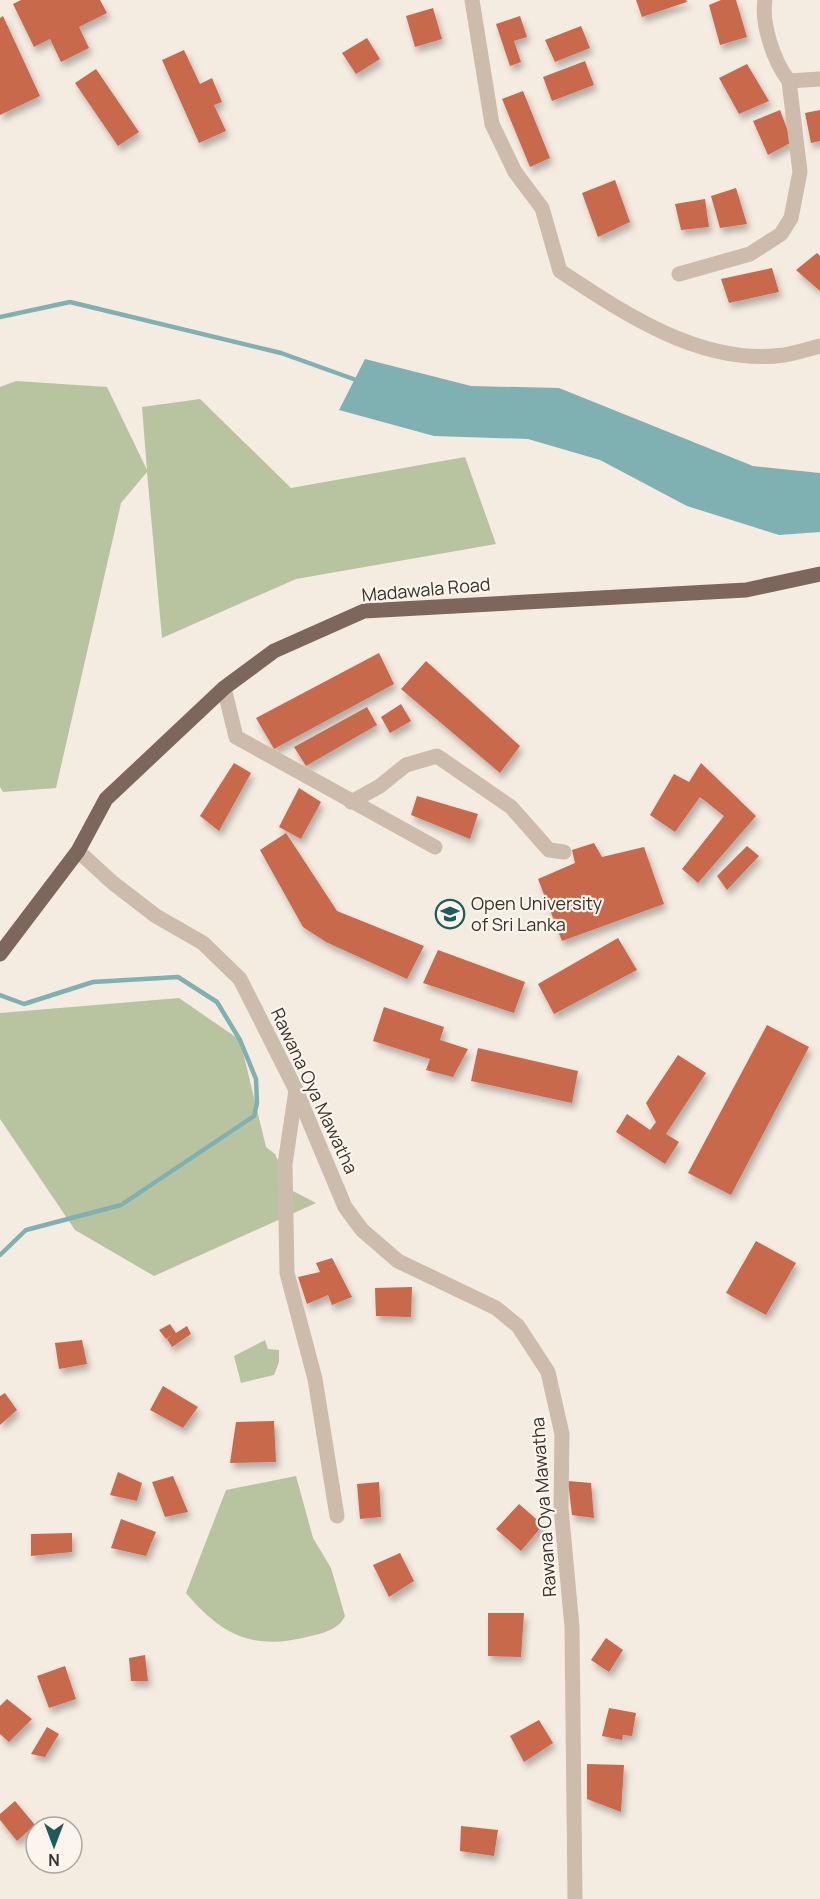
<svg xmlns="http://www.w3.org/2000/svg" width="820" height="1899" viewBox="0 0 820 1899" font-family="Manrope,sans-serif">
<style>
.green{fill:#b8c4a0}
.water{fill:#7fb0b2}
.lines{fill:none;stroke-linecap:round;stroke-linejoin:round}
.stream{stroke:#7fb0b2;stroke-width:4.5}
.building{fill:#c8694b;filter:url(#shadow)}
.minor{stroke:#cdbbac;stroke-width:15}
.major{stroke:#7d675c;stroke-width:15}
.labels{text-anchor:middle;stroke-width:4.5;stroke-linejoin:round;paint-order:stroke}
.street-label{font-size:18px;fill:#3b302b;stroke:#fbf5ee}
.poi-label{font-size:18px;fill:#3b302b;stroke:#fbf5ee;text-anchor:start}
</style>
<defs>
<filter id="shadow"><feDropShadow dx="3" dy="5.5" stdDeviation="3" flood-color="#0004"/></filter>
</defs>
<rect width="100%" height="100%" fill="#f4ebe1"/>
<g class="green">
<polygon points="16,381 107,387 147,470 142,407 200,399 291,488 465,457 496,544 296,579 162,638 147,472 121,503 56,788 3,792 0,787 0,387"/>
<polygon points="179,998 240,1040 266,1147 275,1154 291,1190 316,1203 154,1276 75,1230 0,1119 0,1013"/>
<polygon points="265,1340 268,1349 279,1350 279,1362 274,1375 241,1383 234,1356"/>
<path d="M296,1476l17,62 18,30 14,48c-6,13 -21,17 -34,20 -56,15 -88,1 -125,-43l40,-103z"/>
</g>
<polygon class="water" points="365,359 471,386 559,388 753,466 820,473 820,532 779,535 687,506 600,460 528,439 434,436 339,410"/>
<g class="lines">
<g class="stream">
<polyline points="0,317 70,302 281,353 359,381"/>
<polyline points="0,995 24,1004 93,982 178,977 217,1002 240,1040 256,1079 257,1103 254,1116 121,1205 26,1230 0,1255"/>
</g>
</g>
<g class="building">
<polygon points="21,0 100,0 107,13 79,27 89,48 61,62 50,39 34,47 13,4"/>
<polygon points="636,0 686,0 687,2 642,17"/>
<polygon points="721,0 736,0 747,37 720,45 709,5"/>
<polygon points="433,8 442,39 415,47 406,16"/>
<polygon points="3,16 40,96 0,115 0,18"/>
<polygon points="520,16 527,37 514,41 521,62 510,66 496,24"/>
<polygon points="581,26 590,48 555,62 545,40"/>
<polygon points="367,38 380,59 356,74 342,53"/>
<polygon points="184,50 200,84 212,78 222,102 214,105 226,131 199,143 162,60"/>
<polygon points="585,61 594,85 552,101 543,77"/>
<polygon points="747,64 769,101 739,114 719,78"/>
<polygon points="96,69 139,132 118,146 75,83"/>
<polygon points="523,91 550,158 530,167 502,99"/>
<polygon points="780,110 792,142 768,155 753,121"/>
<polygon points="820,110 820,141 811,143 805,113"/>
<polygon points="615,180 630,222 598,237 582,193"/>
<polygon points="736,188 747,224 720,228 711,196"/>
<polygon points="705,199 709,227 681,230 675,204"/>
<polygon points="817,253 820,256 820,291 796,270"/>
<polygon points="772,268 779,292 729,303 721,279"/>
<polygon points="379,653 394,684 274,749 256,718"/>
<polygon points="426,661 520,746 500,773 401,689"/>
<polygon points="401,704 411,721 390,733 381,717"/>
<polygon points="367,707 377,725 306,766 294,747"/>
<polygon points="234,763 251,773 219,831 200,816"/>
<polygon points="701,763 756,816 698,883 682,869 724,816 700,797 675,832 650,815 674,774 689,782"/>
<polygon points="299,788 321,802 301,839 279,827"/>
<polygon points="417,796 478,814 470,839 411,815"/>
<polygon points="286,833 337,911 424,946 407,979 326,942 303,927 260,850"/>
<polygon points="594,843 602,857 644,847 664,904 562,941 538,879 575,863 572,850"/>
<polygon points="747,846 759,856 727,890 717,876"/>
<polygon points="618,938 637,970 554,1014 538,984"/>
<polygon points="438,950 525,982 514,1013 423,983"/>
<polygon points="384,1007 444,1027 440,1040 468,1049 453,1077 426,1070 430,1059 373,1041"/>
<polygon points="767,1025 809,1047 731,1195 688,1173"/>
<polygon points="478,1048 578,1071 572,1103 471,1081"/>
<polygon points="678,1055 706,1073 666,1134 679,1142 665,1164 616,1132 627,1114 650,1130 656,1122 646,1103"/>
<polygon points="756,1241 796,1263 766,1315 726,1293"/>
<polygon points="332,1258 352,1297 332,1305 328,1295 307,1304 298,1277 320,1272 316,1263"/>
<polygon points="412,1287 411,1317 376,1316 375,1288"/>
<polygon points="170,1324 176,1333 187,1326 191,1334 172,1347 167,1339 174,1334 166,1339 159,1330"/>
<polygon points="82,1340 87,1364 59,1369 55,1343"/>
<polygon points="163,1386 198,1407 183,1428 150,1410"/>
<polygon points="5,1393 17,1410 0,1425 0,1396"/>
<polygon points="274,1421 276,1462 230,1463 236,1422"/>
<polygon points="118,1472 142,1483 137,1501 110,1495"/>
<polygon points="173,1476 188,1512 165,1517 152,1482"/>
<polygon points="568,1481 591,1483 594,1518 572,1515"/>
<polygon points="379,1482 381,1517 360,1519 357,1484"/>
<polygon points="519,1504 543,1525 521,1551 496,1529"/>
<polygon points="121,1519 156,1532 146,1556 111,1548"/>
<polygon points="72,1533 72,1552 31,1556 31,1534"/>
<polygon points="400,1553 414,1581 389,1597 373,1565"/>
<polygon points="488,1613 524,1613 521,1657 488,1656"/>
<polygon points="606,1638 623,1650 609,1672 591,1660"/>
<polygon points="145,1655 148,1681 131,1681 129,1658"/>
<polygon points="65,1666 76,1699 49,1708 37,1676"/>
<polygon points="7,1699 32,1719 9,1742 0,1734 0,1706"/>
<polygon points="609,1708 636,1713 632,1736 623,1735 622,1740 602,1736"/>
<polygon points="539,1720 553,1743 524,1762 510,1736"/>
<polygon points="47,1727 59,1734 45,1757 31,1754"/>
<polygon points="587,1764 624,1765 621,1812 587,1799"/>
<polygon points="15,1801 35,1825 17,1841 0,1820 0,1814"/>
<polygon points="461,1826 498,1830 494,1856 460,1851"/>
</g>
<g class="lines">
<g class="minor">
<path d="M472,0l20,124 23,48 27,36 18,63c65,43 142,95 224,84 12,-2 24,-6 36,-9"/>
<path d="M765,0c-4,24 9,62 24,81l31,-2"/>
<polyline points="679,274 750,254 781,234 791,218 800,172 789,81"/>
<polyline points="224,688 236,737 435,847"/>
<polyline points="351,802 380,786 406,765 437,756 511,807 549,850 564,852"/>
<polyline points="78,851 113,883 156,916 203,943 240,979 296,1090 345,1207 362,1230 398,1261 496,1308 518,1326 548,1372 562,1434 561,1508 572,1627 575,1899"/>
<polyline points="296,1090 285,1164 287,1273 315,1379 337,1516"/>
</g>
<polyline class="major" points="0,954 78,851 106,799 224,688 274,651 364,611 746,590 820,574"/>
</g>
<defs>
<g id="university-ring" transform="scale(1.5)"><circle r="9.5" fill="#fbf5ee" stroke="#1f5a5e" stroke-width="1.5"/><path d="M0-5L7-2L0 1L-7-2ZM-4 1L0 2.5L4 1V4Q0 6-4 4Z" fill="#1f5a5e"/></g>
</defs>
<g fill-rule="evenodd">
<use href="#university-ring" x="450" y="914"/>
</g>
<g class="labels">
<g class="street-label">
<text transform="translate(426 590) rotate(-5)" y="6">Madawala Road</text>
<text transform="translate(314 1091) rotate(65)" y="6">Rawana Oya Mawatha</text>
<text transform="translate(544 1507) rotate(-94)" y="6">Rawana Oya Mawatha</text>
</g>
<g class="poi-label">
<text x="471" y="910">Open University<tspan x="471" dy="21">of Sri Lanka</tspan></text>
</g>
</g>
<g transform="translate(54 1845) rotate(180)"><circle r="28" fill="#fbf5ee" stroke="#aea6a0" stroke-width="1.5"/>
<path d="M0-4.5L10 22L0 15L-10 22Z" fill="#1f5a5e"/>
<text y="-9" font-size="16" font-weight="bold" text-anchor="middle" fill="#3b302b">N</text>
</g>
</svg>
